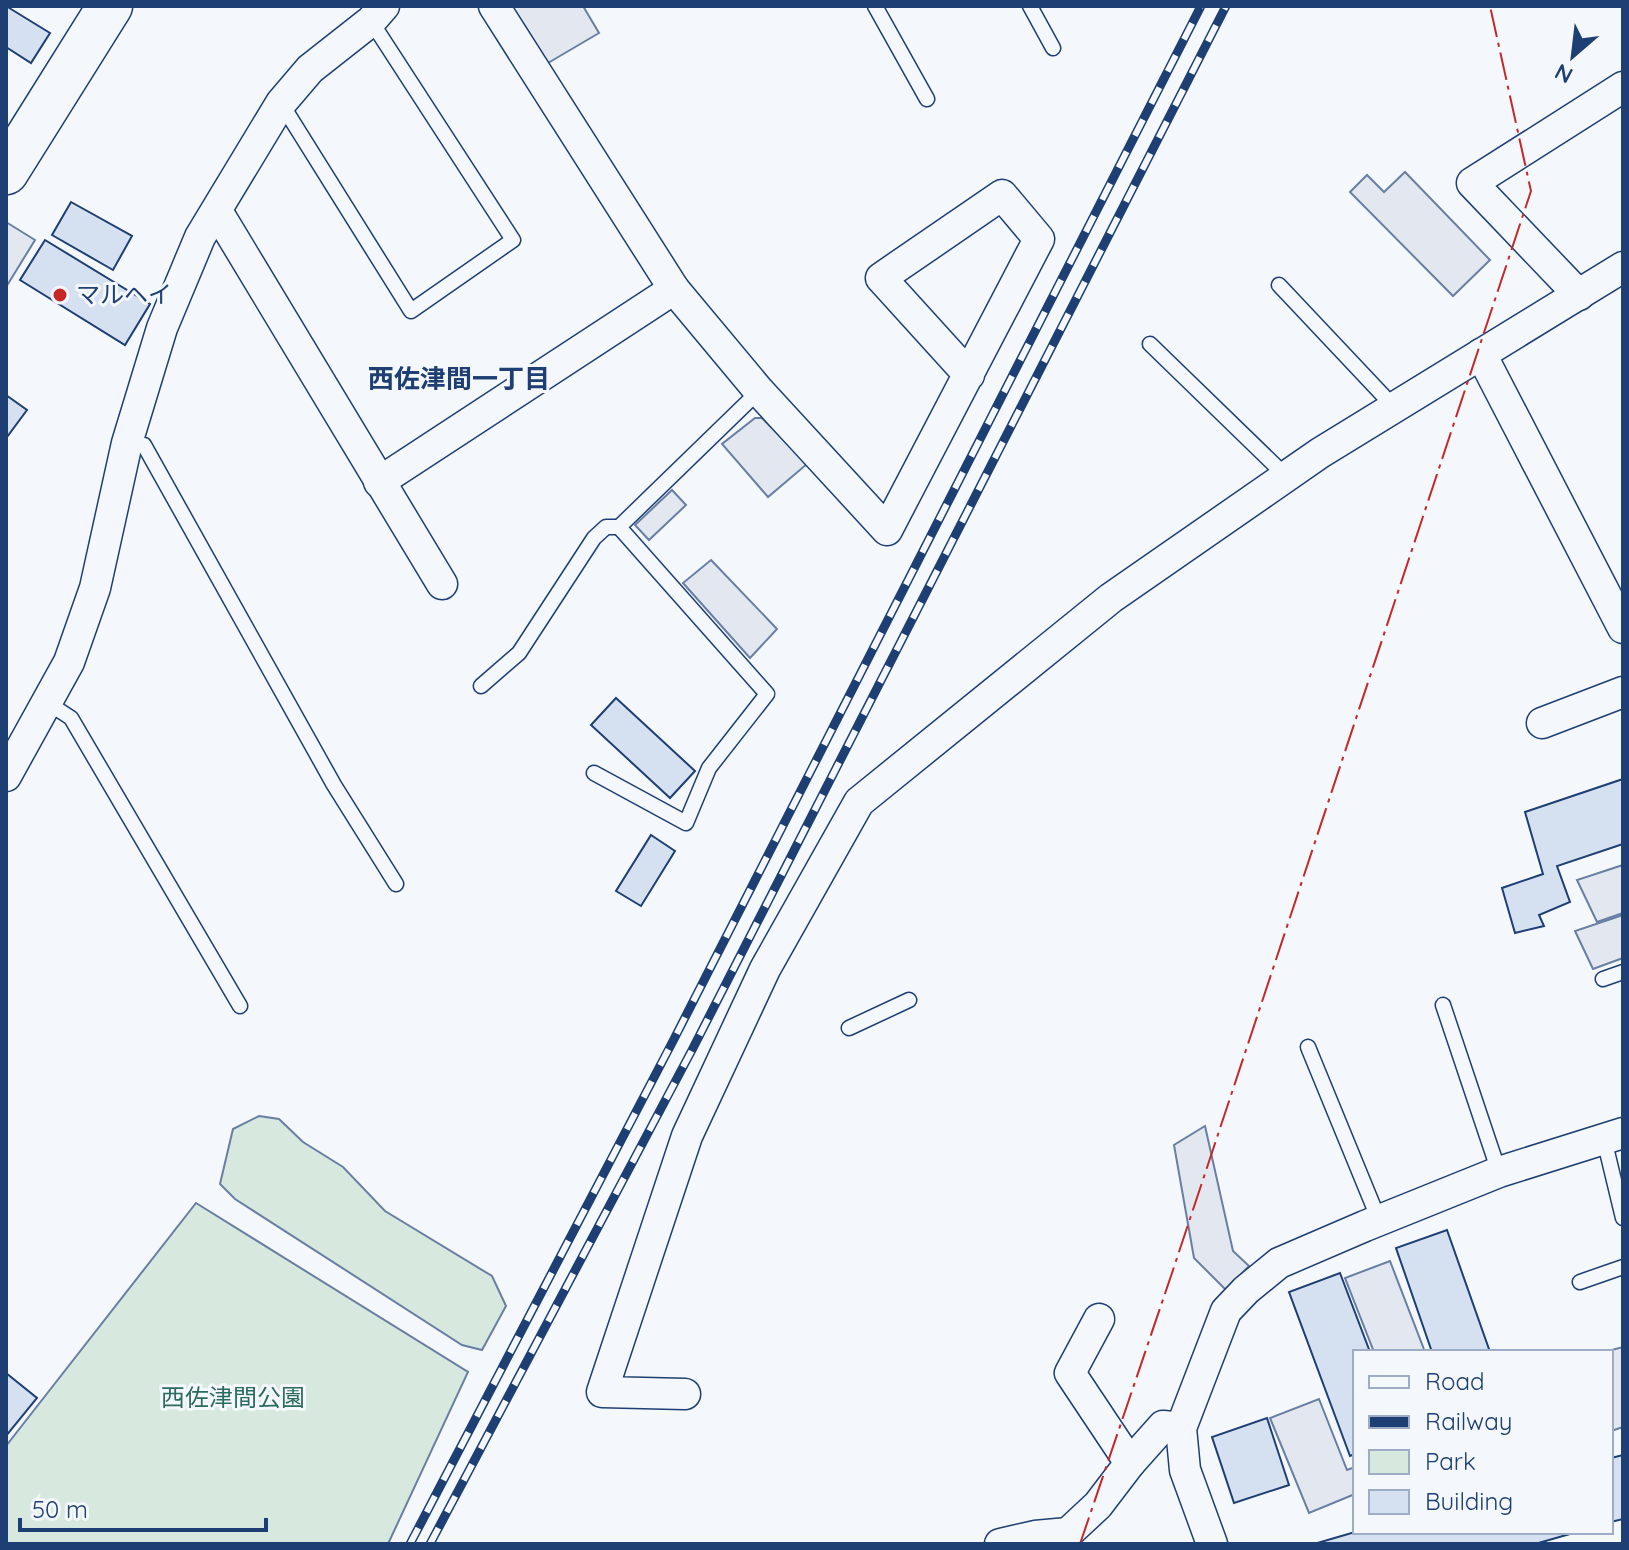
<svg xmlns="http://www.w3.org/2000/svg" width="1629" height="1550" viewBox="0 0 1629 1550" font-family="Quicksand,'Noto Sans JP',sans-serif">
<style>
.green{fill:#d7e8df;stroke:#687fa3;stroke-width:2}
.parking{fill:#e3e8f0;stroke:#687fa3;stroke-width:2}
.building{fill:#d5e0f0;stroke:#1d3f73;stroke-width:2}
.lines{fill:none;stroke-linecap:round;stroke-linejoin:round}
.service-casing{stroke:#1d3f73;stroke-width:17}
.minor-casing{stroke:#1d3f73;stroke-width:33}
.primary-casing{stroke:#1d3f73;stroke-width:47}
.service{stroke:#f4f7fb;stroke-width:14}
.minor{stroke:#f4f7fb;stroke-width:30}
.primary{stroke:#f4f7fb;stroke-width:44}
.rail-casing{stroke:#1d3f73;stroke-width:9}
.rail{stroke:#f4f7fb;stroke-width:6;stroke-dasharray:18;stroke-linecap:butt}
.power{stroke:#c62828;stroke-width:2;stroke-dasharray:28 6 4 6;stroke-linecap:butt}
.poi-dot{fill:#c62828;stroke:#f4f7fb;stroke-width:3}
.labels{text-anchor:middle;stroke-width:6;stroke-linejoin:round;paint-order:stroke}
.poi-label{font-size:24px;fill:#1d3f73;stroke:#f4f7fb;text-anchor:start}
.park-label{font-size:24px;fill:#2c6c60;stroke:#f4f7fb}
.neighbourhood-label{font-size:26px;font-weight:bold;fill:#1d3f73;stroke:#f4f7fb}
</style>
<rect width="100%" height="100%" fill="#f4f7fb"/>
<g class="green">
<polygon points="259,1116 279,1119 303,1142 343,1167 385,1211 492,1276 506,1306 482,1350 462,1345 235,1199 220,1184 233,1129"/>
<polygon points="196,1203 468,1372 388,1544 6,1544 6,1446"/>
</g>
<g class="parking">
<polygon points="512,6 583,6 599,33 548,63"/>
<polygon points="1405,172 1490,260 1453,296 1350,192 1367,175 1384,192"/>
<polygon points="6,222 35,240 8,284 6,282"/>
<polygon points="755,418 762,418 807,464 768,497 722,444"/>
<polygon points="672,490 686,505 649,540 635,525"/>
<polygon points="711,560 777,629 750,658 683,583"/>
<polygon points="1623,865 1623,913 1597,922 1577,880"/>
<polygon points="1623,915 1623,958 1593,969 1575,931"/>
<polygon points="1205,1126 1233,1251 1249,1266 1226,1290 1194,1258 1174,1145"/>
<polygon points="1390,1261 1425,1352 1374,1352 1345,1278"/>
<polygon points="1623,1347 1623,1427 1611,1431 1611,1352 1604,1352"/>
<polygon points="1319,1399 1347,1470 1355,1467 1355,1494 1309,1513 1270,1418"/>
</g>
<g class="building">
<polygon points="6,6 50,33 31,63 6,47"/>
<polygon points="71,202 132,236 113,270 52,235"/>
<polygon points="45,240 150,304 125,345 20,280"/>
<polygon points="6,395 27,410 7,437 6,436"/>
<polygon points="616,698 695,771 670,798 591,725"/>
<polygon points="1623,779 1623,844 1557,866 1570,902 1539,915 1544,926 1515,933 1502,888 1543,874 1525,812"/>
<polygon points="651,835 675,851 641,906 616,891"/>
<polygon points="1447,1230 1490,1352 1432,1352 1396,1248"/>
<polygon points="1340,1273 1370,1352 1355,1352 1355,1454 1350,1456 1289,1292"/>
<polygon points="6,1373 37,1398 6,1436"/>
<polygon points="1267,1418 1289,1485 1234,1503 1212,1437"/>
<polygon points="1623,1455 1623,1519 1611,1522 1611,1458"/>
<polygon points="1355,1532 1577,1532 1535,1544 1314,1544"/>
</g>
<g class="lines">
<g class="service-casing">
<g id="service">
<polyline points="875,6 927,99"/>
<polyline points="1030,6 1053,48"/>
<polyline points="281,103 411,311 513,240 371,21"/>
<polyline points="1279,285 1394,407"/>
<polyline points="1150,344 1286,476"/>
<polyline points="127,443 144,445 334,785 396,884"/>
<polyline points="481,686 519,653 594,538 606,527 619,527"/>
<polyline points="48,703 71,718 240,1006"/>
<polyline points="594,773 686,823 709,768 767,694 619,527 759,391"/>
<polyline points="1603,979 1623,972"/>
<polyline points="1443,1005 1499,1172"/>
<polyline points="849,1028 909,1000"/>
<polyline points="1308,1047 1379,1220"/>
<polyline points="1604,1139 1623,1218"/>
<polyline points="1580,1282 1623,1267"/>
</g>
</g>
<g class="minor-casing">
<g id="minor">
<polyline points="494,6 674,289 759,391 887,530 1039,239 1002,195 881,278 969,375"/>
<polyline points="217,211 442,584"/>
<polyline points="1579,295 1472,183 1623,87"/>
<polyline points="1481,354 1623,628"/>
<polyline points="379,482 674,289"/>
<polyline points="1542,723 1623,692"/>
<polyline points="6,776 69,662 95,588 127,443 162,328 200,237 281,103 310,69 371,21 384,6"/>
<polyline points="1099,1319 1070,1373 1130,1463"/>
<polyline points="685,1394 602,1392 687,1136 765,969 859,802 1111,598 1320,453 1623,267"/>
<polyline points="1000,1544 1035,1536 1068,1533 1098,1505 1130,1463 1163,1426 1181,1428"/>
<polyline points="1212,1544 1185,1470 1181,1428 1226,1311 1246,1290 1279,1263 1365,1226 1499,1172 1623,1133"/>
</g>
</g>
<g class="primary-casing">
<polyline id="primary" points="6,172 110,6"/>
</g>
<use href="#service" class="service"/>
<use href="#minor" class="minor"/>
<use href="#primary" class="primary"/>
<g class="rail-casing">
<g id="rail">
<polyline points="410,1544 673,1041 1201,6"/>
<polyline points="430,1544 692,1050 1226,6"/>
</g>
</g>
<use href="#rail" class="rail"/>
<polyline class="power" points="1080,1544 1172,1273 1531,191 1490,6"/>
</g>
<circle class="poi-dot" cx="60" cy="295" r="8"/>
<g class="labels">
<g class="poi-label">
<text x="76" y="303">マルヘイ</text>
</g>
<g class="park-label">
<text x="233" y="1406">西佐津間公園</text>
</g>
<g class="neighbourhood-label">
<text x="459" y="388">西佐津間一丁目</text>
</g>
</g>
<rect width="1629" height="1550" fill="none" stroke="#1d3f73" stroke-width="16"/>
<rect x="1353" y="1350" width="260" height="184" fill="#f4f7fb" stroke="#9eadc5" stroke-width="2"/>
<rect x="1369" y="1376" width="40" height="12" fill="#f4f7fb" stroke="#9eadc5" stroke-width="2"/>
<text x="1425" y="1390" font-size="24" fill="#1d3f73">Road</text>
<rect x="1369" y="1416" width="40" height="12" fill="#1d3f73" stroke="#9eadc5" stroke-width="2"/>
<text x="1425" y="1430" font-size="24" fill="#1d3f73">Railway</text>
<rect x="1369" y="1450" width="40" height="24" fill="#d7e8df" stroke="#9eadc5" stroke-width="2"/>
<text x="1425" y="1470" font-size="24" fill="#1d3f73">Park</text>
<rect x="1369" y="1490" width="40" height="24" fill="#d5e0f0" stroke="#9eadc5" stroke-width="2"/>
<text x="1425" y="1510" font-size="24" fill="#1d3f73">Building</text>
<g transform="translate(1573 56) rotate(208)" stroke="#f4f7fb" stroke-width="6" paint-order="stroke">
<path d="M0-6L14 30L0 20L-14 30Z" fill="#1d3f73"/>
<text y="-12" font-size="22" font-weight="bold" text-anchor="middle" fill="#1d3f73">N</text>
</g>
<path d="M20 1518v12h246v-12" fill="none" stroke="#1d3f73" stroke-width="4"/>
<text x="32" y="1518" font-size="24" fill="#1d3f73" stroke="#f4f7fb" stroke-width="6" paint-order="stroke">50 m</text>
</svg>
